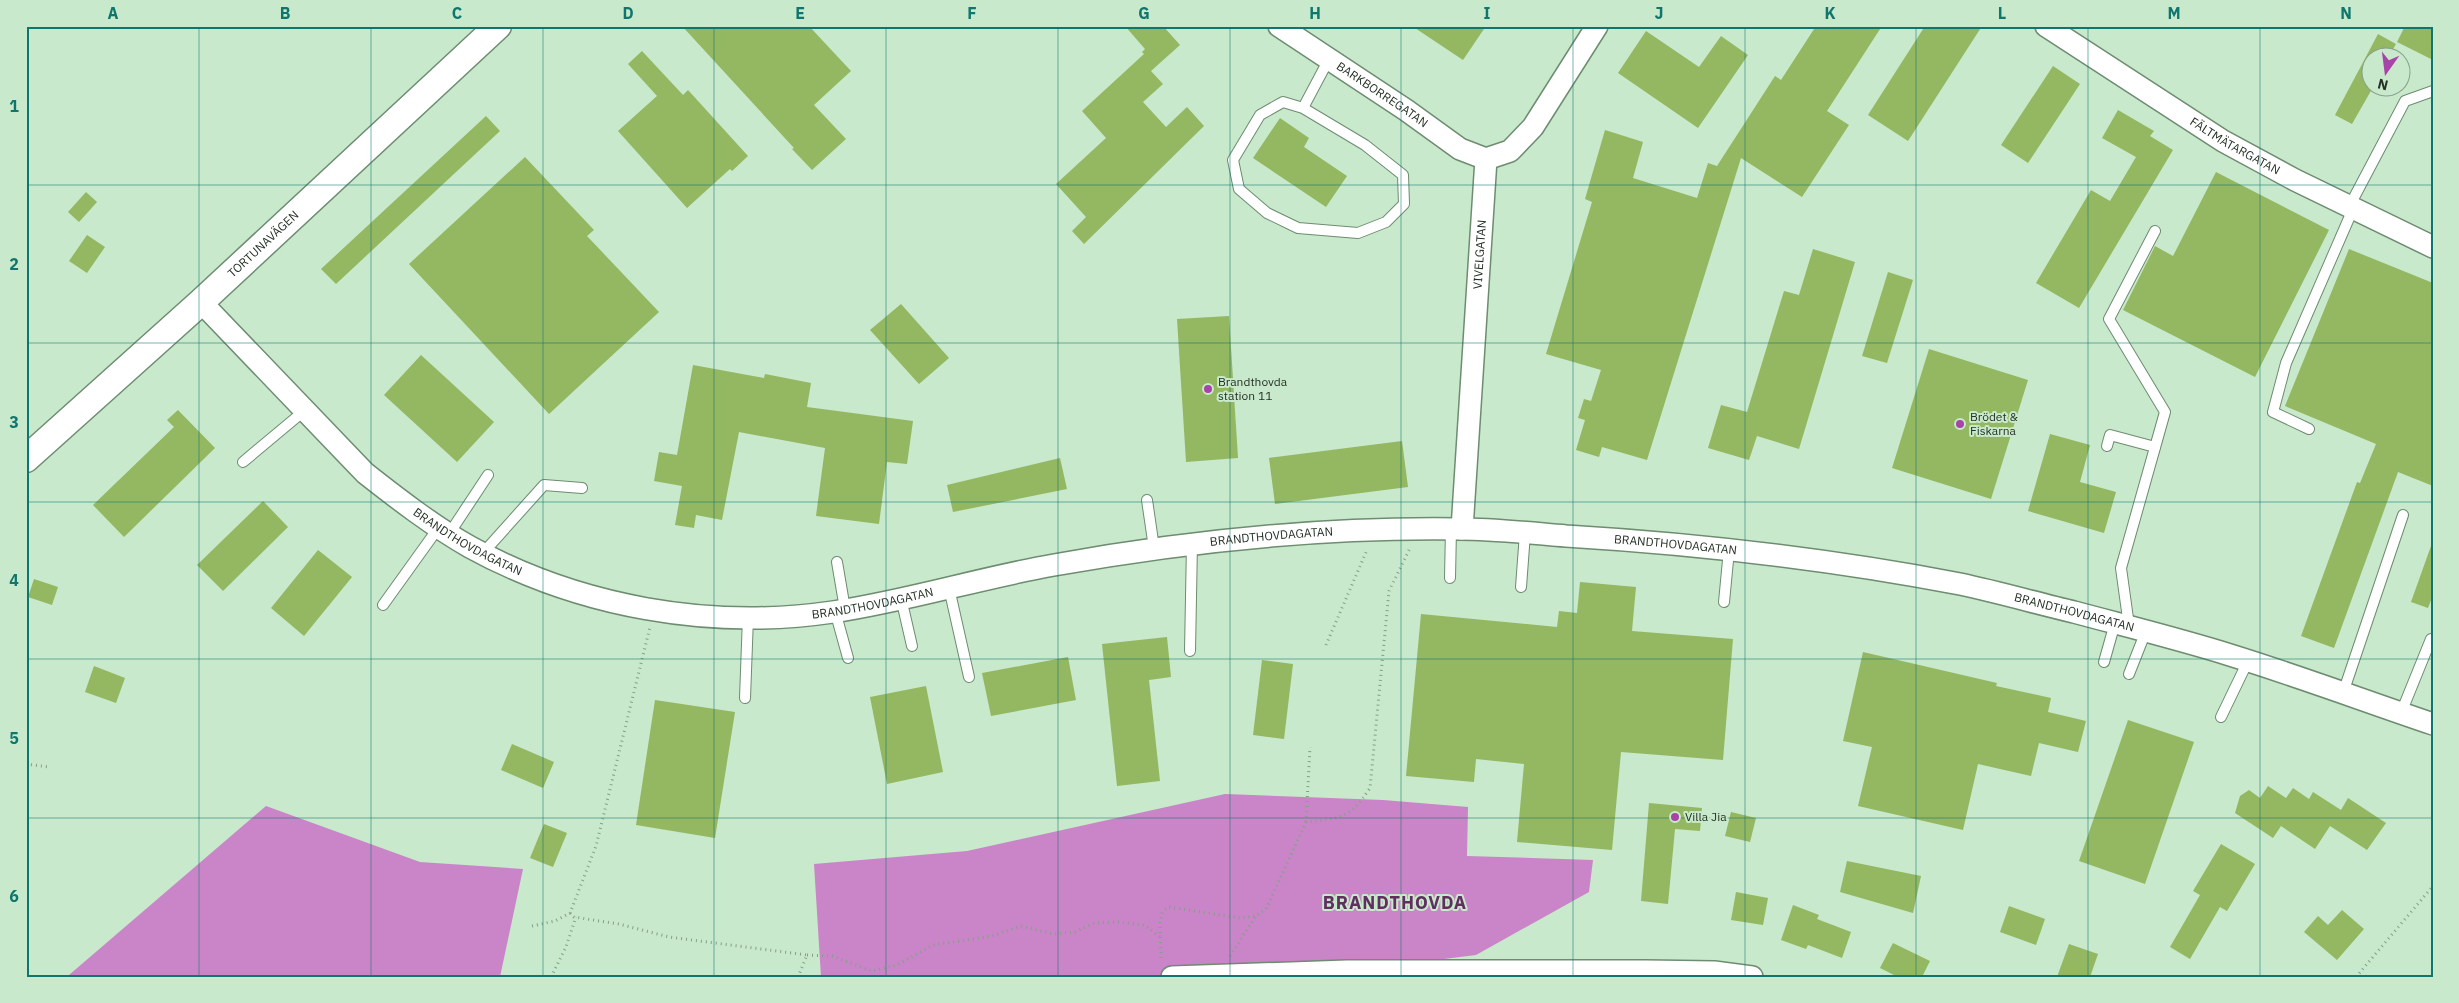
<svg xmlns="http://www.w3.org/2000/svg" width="2459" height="1003" viewBox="0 0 2459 1003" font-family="'IBM Plex Sans',sans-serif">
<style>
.forest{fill:#c985c7}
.building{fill:#94b761}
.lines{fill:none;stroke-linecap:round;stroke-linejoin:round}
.service-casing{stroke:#6d8c70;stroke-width:12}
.minor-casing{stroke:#6d8c70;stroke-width:24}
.tertiary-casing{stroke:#6d8c70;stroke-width:29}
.path{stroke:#869f88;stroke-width:3;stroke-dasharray:1 4;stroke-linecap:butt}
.service{stroke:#fff;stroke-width:10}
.minor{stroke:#fff;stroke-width:21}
.tertiary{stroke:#fff;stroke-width:26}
.grid{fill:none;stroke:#0f766e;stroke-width:1;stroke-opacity:0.55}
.poi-dot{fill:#a844a8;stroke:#c8e9cb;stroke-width:2}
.labels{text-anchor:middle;stroke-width:4;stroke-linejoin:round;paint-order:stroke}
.street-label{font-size:12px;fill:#253226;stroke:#c8e9cb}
.poi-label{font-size:12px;fill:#253226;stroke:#c8e9cb;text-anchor:start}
.district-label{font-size:18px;font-weight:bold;letter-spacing:1px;fill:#602e5f;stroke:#c8e9cb}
.neatline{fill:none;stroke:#0f766e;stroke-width:2}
.grid-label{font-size:16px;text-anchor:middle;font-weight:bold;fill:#0f766e}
</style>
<rect width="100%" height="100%" fill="#c8e9cb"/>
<g class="forest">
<polygon points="1225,794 1383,800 1468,807 1467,856 1593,860 1589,892 1476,955 1356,970 1186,977 821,977 814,864 967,851"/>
<polygon points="266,806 420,862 523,869 500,977 69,975"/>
</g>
<g class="building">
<polygon points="682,26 809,26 851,71 814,105 846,139 812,170 792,149 794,148"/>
<polygon points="1125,26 1163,26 1180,45 1151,71 1163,84 1143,102 1166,127 1187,107 1204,126 1084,244 1072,231 1086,217 1056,184 1106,138 1082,111 1144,54 1142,52 1145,49"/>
<polygon points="1412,26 1486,26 1463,60"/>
<polygon points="1816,26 1882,26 1827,111 1849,125 1802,197 1741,158 1647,460 1602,447 1599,457 1576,450 1585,420 1578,418 1584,399 1591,401 1601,370 1546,354 1592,202 1585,199 1605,130 1643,142 1633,178 1697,198 1708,163 1717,166 1775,76 1781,80"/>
<polygon points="1925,26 1982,26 1908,141 1868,115"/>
<polygon points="2405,26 2433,26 2433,60 2397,42"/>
<polygon points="1646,31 1699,67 1721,36 1748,55 1698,128 1618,73"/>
<polygon points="2378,34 2396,44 2388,58 2372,58 2372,89 2352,124 2335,115"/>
<polygon points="642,51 683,95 688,90 748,156 732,171 730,169 687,208 618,131 657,96 628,64"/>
<polygon points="2053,66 2080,84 2028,163 2001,145"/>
<polygon points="2118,110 2154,131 2150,136 2173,150 2079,308 2036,283 2091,190 2110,201 2136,157 2102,138"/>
<polygon points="486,116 500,131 336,284 321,269"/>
<polygon points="1280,118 1309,138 1304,147 1347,176 1326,207 1253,158"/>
<polygon points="525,157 594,230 587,236 659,312 549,414 409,264"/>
<polygon points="2216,172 2329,230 2255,377 2123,310 2155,246 2173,256"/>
<polygon points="86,192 97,202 79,222 68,212"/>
<polygon points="87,235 105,247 87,273 69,261"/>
<polygon points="1813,249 1855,262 1799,449 1757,436 1749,460 1708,448 1721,405 1747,412 1784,291 1799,295"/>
<polygon points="2349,249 2433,283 2433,486 2398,472 2334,648 2301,636 2357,482 2360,483 2376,444 2285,406"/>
<polygon points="1888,272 1913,280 1887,363 1862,356"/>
<polygon points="901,304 949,358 919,384 870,330"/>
<polygon points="1229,316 1238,458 1186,462 1177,319"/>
<polygon points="1929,349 2028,380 1991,499 1892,468"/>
<polygon points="421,355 494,422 457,462 384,395"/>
<polygon points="693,365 764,378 765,374 811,383 807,407 913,421 907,464 887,462 879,524 816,516 825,448 739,432 722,520 696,515 694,528 675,525 682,486 654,481 659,452 677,455"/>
<polygon points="178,410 215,448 124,537 93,505 174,427 167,420"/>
<polygon points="2050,434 2090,445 2080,482 2116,492 2104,533 2028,511"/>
<polygon points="1402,441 1408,487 1275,504 1269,458"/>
<polygon points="1060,458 1067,489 953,512 947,485"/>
<polygon points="263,501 288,527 223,591 197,565"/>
<polygon points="2431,546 2433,546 2433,595 2428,608 2411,602"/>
<polygon points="318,550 352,577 304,636 271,608"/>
<polygon points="34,579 58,587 52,605 28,597"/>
<polygon points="1580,582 1636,587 1632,631 1733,639 1723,760 1621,752 1612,850 1517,842 1524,764 1476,759 1474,782 1406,776 1421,614 1557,627 1559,611 1577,613"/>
<polygon points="1167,637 1171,677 1149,680 1160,781 1117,786 1102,644"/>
<polygon points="1863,652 1997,683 1996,686 2051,698 2048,712 2086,721 2078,752 2039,743 2031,776 1978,764 1963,830 1858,806 1872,747 1843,741"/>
<polygon points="1068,657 1076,700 991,716 982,673"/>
<polygon points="1262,660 1293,664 1284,739 1253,735"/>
<polygon points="94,666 125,678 116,703 85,692"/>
<polygon points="926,686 943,772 887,784 870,697"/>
<polygon points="655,700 735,712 715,838 636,825"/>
<polygon points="2128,720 2194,742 2145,884 2079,861"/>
<polygon points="512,744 554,762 543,788 501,770"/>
<polygon points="2268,786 2286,798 2293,788 2309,799 2313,792 2341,810 2348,798 2386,823 2367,850 2330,826 2315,849 2281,826 2273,838 2235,813 2240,796 2249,790 2260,798"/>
<polygon points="1649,803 1702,808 1700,831 1675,829 1668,904 1641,901"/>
<polygon points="1731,812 1756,818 1750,842 1725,836"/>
<polygon points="544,824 567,833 553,867 530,858"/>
<polygon points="2221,844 2255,864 2227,911 2220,907 2190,959 2170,947 2200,895 2193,891"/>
<polygon points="1847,861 1921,876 1913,913 1840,892"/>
<polygon points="1736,892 1768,898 1763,925 1731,920"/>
<polygon points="1793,905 1819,915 1817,919 1851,932 1842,958 1808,945 1806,949 1781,940"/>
<polygon points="2009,906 2045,919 2036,945 2000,932"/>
<polygon points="2342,910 2364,929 2337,960 2304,932 2318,916 2328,925"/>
<polygon points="1893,943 1930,961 1922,977 1898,977 1880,968"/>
<polygon points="2069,944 2098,954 2090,977 2057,977"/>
</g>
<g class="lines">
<g class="service-casing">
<g id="service">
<polyline points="1303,108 1283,102 1260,115 1233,160 1239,189 1267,213 1298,228 1358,233 1386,222 1404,204 1403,175 1365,145 1303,108 1329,59"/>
<polyline points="2349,207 2405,101 2433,91"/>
<polyline points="2309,429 2273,412 2286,363 2353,209"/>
<polyline points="2107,446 2110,435 2155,447"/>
<polyline points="243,462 304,411"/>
<polyline points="1147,500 1154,548"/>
<polyline points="449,534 488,475"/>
<polyline points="483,553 544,485 582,488"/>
<polyline points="837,562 845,609"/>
<polyline points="1450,578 1451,529"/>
<polyline points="1521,587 1525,533"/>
<polyline points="949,588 969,677"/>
<polyline points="901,598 912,646"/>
<polyline points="1724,602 1729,550"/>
<polyline points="383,605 439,527"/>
<polyline points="835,611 848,658"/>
<polyline points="2129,626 2121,568 2165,412 2109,319 2155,231"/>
<polyline points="1190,651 1192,543"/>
<polyline points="2104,662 2115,623"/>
<polyline points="2129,674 2146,631"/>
<polyline points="2343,693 2403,515"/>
<polyline points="745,698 748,617"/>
<polyline points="2401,713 2431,639 2433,640"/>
<polyline points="2221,717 2248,661"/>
</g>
</g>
<g class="minor-casing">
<g id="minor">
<path id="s1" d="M1279,26l127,84 54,39 26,10"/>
<path id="s2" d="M2046,26l177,115 72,39 138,67"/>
<path id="s3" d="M201,302l164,171c33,26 68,53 105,74 109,60 240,83 363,65 74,-11 147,-34 221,-47 134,-24 269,-38 405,-36 36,0 71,4 107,7 132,8 264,23 394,48 38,8 76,19 114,28 52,14 105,27 156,43 68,21 135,46 203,69"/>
<path id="s4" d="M1462,529l24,-370 24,-8 23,-24 64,-101"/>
<polyline points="1172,977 1347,971 1646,971 1714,972 1752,977"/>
</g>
</g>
<g class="tertiary-casing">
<g id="tertiary">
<path id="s5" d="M26,459l175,-157 297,-276"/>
</g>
</g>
<g class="path">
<polyline points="1326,645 1367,550"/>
<polyline points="26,764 49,767"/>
<polyline points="1306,822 1310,747"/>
<polyline points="570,913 574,917 619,924 669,937 807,955 798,977"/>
<polyline points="532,926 555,921 570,913 596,846 650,627"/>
<polyline points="807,955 832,956 872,971 897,965 933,945 992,936 1021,926 1053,934 1075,932 1094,923 1118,922 1144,925 1160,937"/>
<polyline points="1230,956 1255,917"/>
<path d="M1161,958l-1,-38 3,-9 6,-4 72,11 15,-2 10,-7 40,-87c36,-4 43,-3 64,-34l19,-197 21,-43"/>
<polyline points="551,977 566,947 576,917"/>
<polyline points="2356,977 2433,886"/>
</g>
<use href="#service" class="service"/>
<use href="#minor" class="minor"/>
<use href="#tertiary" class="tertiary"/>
</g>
<path class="grid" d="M199,26v951M371,26v951M543,26v951M714,26v951M886,26v951M1058,26v951M1230,26v951M1401,26v951M1573,26v951M1745,26v951M1916,26v951M2088,26v951M2260,26v951M26,185h2407M26,343h2407M26,502h2407M26,659h2407M26,818h2407"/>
<g class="poi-dot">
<circle cx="1208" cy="389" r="5"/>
<circle cx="1960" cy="424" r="5"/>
<circle cx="1675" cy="817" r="5"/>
</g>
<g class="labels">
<g class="street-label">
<text dy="4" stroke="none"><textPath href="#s1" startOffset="124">BARKBORREGATAN</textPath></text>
<text dy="4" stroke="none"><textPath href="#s2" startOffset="224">FÄLTMÄTARGATAN</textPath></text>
<text dy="4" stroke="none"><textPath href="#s5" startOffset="320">TORTUNAVÄGEN</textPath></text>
<text dy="4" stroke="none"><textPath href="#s4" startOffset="275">VIVELGATAN</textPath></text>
<text dy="4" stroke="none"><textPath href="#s3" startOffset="1186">BRANDTHOVDAGATAN</textPath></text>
<text dy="4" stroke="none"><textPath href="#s3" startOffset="361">BRANDTHOVDAGATAN</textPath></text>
<text dy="4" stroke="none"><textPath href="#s3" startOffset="1591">BRANDTHOVDAGATAN</textPath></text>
<text dy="4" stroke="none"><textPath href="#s3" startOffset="781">BRANDTHOVDAGATAN</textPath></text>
<text dy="4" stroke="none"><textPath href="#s3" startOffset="1996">BRANDTHOVDAGATAN</textPath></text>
</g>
<g class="poi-label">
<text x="1218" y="386">Brandthovda<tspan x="1218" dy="14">station 11</tspan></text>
<text x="1970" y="421">Brödet &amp;<tspan x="1970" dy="14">Fiskarna</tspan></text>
<text x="1685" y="821">Villa Jia</text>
</g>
<g class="district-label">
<text x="1395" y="909">BRANDTHOVDA</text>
</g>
</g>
<rect width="2459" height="1003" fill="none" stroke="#c8e9cb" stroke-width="55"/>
<g transform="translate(2386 72) rotate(194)"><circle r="24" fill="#c8e9cb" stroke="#87a089"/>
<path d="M0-4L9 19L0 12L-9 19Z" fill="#a844a8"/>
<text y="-8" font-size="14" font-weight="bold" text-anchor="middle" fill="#253226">N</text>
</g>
<rect x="28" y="28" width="2404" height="948" class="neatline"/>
<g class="grid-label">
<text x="113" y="19">A</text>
<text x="285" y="19">B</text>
<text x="457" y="19">C</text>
<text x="628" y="19">D</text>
<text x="800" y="19">E</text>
<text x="972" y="19">F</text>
<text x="1144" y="19">G</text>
<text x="1315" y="19">H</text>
<text x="1487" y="19">I</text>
<text x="1659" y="19">J</text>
<text x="1830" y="19">K</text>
<text x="2002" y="19">L</text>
<text x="2174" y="19">M</text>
<text x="2346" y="19">N</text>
<text x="14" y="112">1</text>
<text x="14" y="270">2</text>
<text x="14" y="428">3</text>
<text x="14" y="586">4</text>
<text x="14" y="744">5</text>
<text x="14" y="902">6</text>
</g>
</svg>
